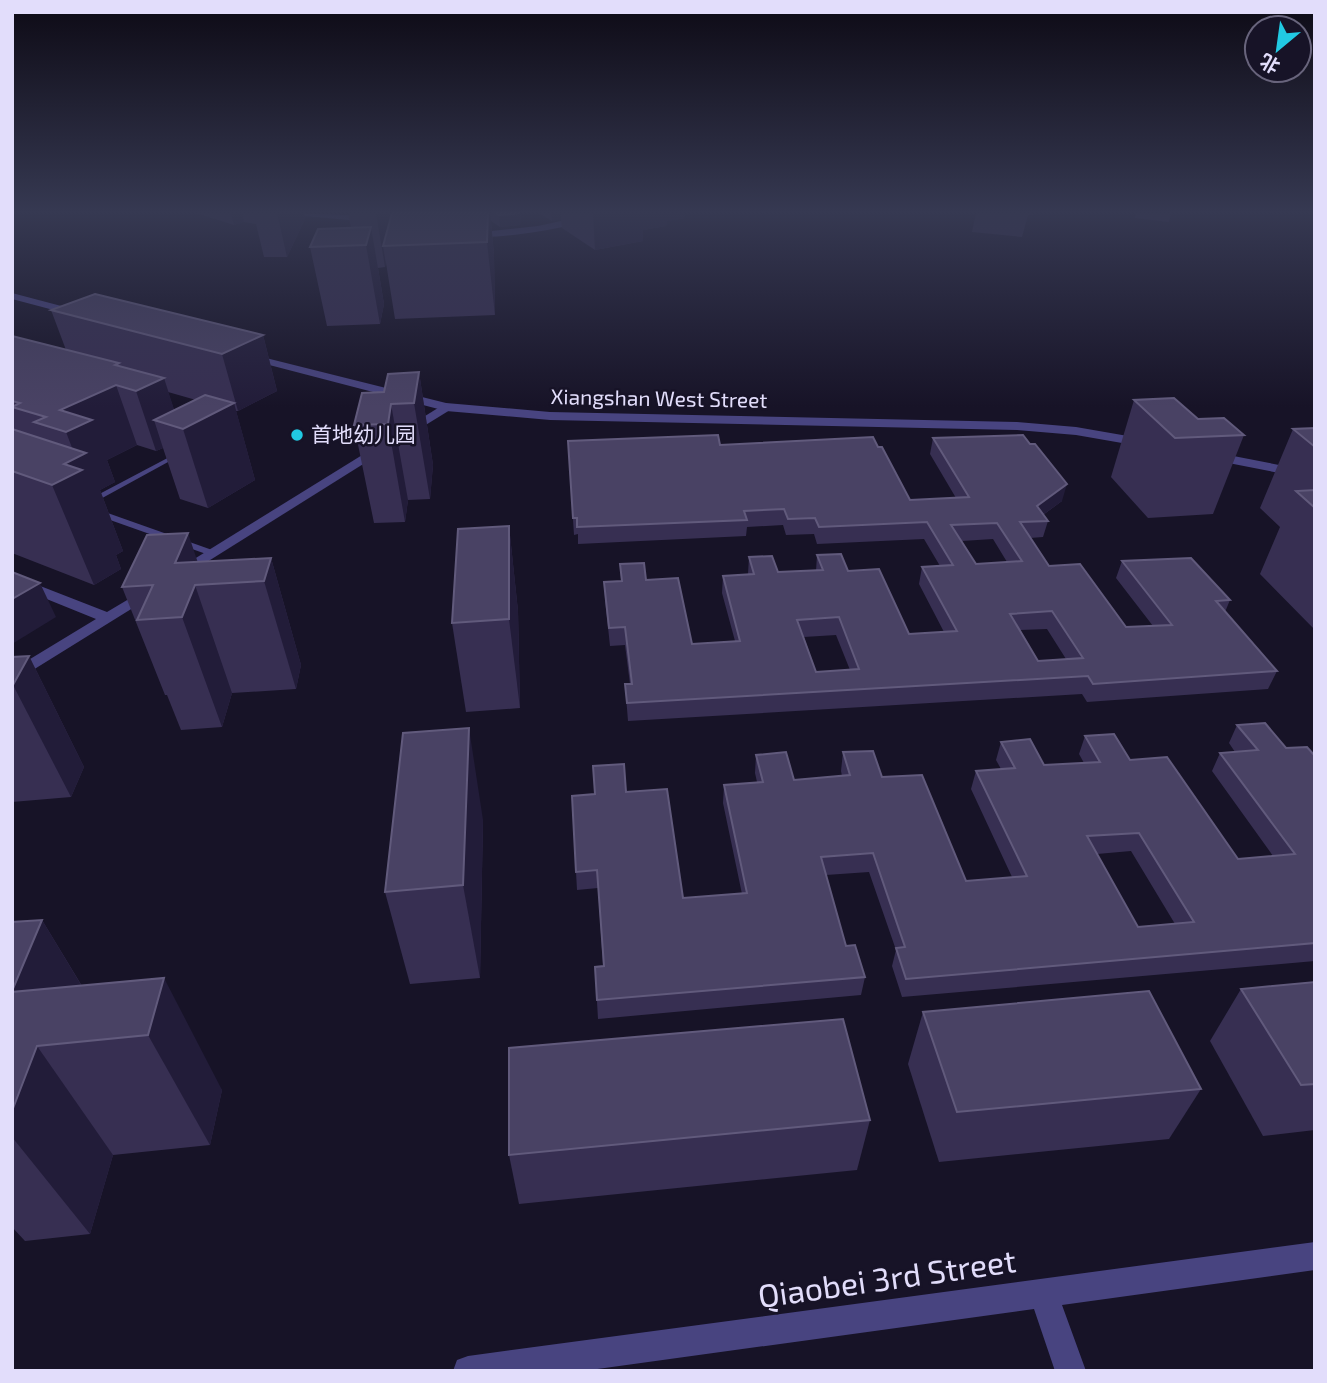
<svg xmlns="http://www.w3.org/2000/svg" width="1327" height="1383" viewBox="0 0 1327 1383" font-family="'Exo 2','Noto Sans SC',sans-serif">
<style>
.lines{fill:none;stroke-linecap:round;stroke-linejoin:round}
.service{fill:#484480;fill-rule:evenodd}
.minor{fill:#484480;fill-rule:evenodd}
.tertiary{fill:#484480;fill-rule:evenodd}
.wall{fill:#372f52;fill-rule:evenodd}
.shaded-wall{fill:#221c39}
.building{fill:#494264;stroke:#615a7c;stroke-width:2;fill-rule:evenodd}
.poi-dot{fill:#21c9e3;stroke:#171327;stroke-width:2.5}
.labels{text-anchor:middle;stroke-width:5;stroke-linejoin:round;paint-order:stroke}
.far-street-label{font-size:21px;fill:#e2ddfb;stroke:#171327}
.far-poi-label{font-size:21px;fill:#e2ddfb;stroke:#171327;text-anchor:start}
.near-street-label{font-size:32px;fill:#e2ddfb;stroke:#171327}
</style>
<rect width="100%" height="100%" fill="#171327"/>
<g class="lines">
<g class="service">
<polygon points="177,453 181,455 179,456 95,502 92,502 88,500"/>
<polygon points="96,511 102,511 215,551 216,553 215,555 209,555 96,515"/>
</g>
<g class="minor">
<polygon points="270,213 358,215 376,220 372,222"/>
<path d="M597,213h13c-20,12 -127,31 -146,21l74,-8z"/>
<polygon points="446,403 452,407 450,410 411,434 403,434 401,431"/>
<polygon points="380,444 384,445 384,451 183,577 173,577 170,574"/>
<polygon points="12,575 107,612 144,590 154,590 157,593 12,683 12,670 96,619 12,585"/>
<polygon points="1315,1242 1315,1270 1062,1305 1086,1371 1055,1371 1034,1309 583,1371 453,1371 457,1360 468,1356"/>
</g>
<g class="tertiary">
<polygon points="12,293 84,312 85,314 80,317 12,299"/>
<polygon points="246,353 446,403 550,412 1017,422 1076,427 1145,439 1151,443 1145,447 1076,435 1017,430 550,420 446,411 242,358 242,354"/>
<polygon points="1213,452 1315,472 1315,480 1208,459 1207,456"/>
</g>
</g>
<g class="wall">
<polygon points="196,213 277,213 278,218 277,213 304,213 305,219 287,257 264,257 256,224 244,222 234,225"/>
<polygon points="348,213 521,213 520,225 500,227 491,221 494,255 495,315 395,319 386,263 385,267 378,268 384,304 380,324 327,326 310,247 351,228"/>
<polygon points="539,213 593,213 593,220 593,213 685,213 685,218 667,221 666,226 643,230 643,241 595,250 562,228 561,219 552,221"/>
<polygon points="976,213 1033,213 1033,215 1028,215 1022,237 972,232"/>
<polygon points="1136,213 1171,213 1169,222 1135,218"/>
<path d="M51,310l212,25 14,56 -39,20h-2l19,69 -47,28 -28,-9 -17,-51 -7,3 -19,-6 -30,15 8,22 -15,8 23,61 -7,4 5,14 -27,16 -82,-32v-217l54,14zM168,392l28,8 -22,10z"/>
<polygon points="419,372 433,465 430,499 408,500 405,522 374,523 354,425"/>
<polygon points="1134,400 1244,435 1213,514 1148,518 1111,477"/>
<polygon points="1315,428 1315,630 1260,574 1280,527 1260,508 1293,429"/>
<path d="M933,438l129,63 -19,14 5,6 -5,16 -13,1 19,28 77,61 27,-1 -37,-48 6,-17 108,39 -5,12 52,59 -9,18 -181,13 -5,-8 -454,27 -3,-37h5l-5,-39 -15,1 -5,-47 -1,-17 17,-1 -1,-17 26,16 46,64 43,-3 -13,-48 1,-17 25,-2 1,-17 29,15 38,-1 1,-16 31,16 61,63 35,-2 -25,-48 3,-17 18,-1 -16,-27 -107,5 -3,-10 -28,1 -3,-10 -36,2 -1,9 -168,8v-10l-4,1 -6,-94 152,4 158,2 32,53 46,-2 -26,-44zM993,539l14,23 -31,2 -14,-23zM1047,629l19,30 -28,2 -18,-31zM836,635l14,35 -34,2 -12,-35z"/>
<polygon points="509,526 518,611 520,708 466,712 452,623"/>
<polygon points="271,558 301,665 296,689 232,693 222,727 181,730 167,695 165,695 122,587 197,562"/>
<polygon points="29,656 84,767 71,797 12,802 12,657"/>
<path d="M1237,725l49,23 29,8v205l-413,36 -10,-31 4,-16 -27,-78 -43,3 20,71 19,31 -4,18 -263,24 -3,-52 8,-1 -5,-78 -21,2 -1,-18 50,-80 57,106 59,-4 -19,-91 1,-18 33,-3 -2,-9 1,-18 38,25 48,-4 -1,-5 2,-19 39,25 84,104 46,-4 -41,-88 5,-18 25,-2 -5,-9 5,-18 43,23 40,-2 -5,-9 6,-18 45,24 108,99 35,-3 -61,-85 8,-18 15,-1 -6,-9zM1131,851l44,73 -37,3 -41,-73z"/>
<polygon points="483,820 480,978 410,984 385,892"/>
<polygon points="42,920 82,986 222,1090 210,1145 113,1155 90,1234 25,1241 12,1227 12,922"/>
<polygon points="1315,982 1315,1130 1263,1136 1210,1041 1241,989"/>
<polygon points="923,1012 1201,1089 1169,1139 939,1162 908,1064"/>
<polygon points="870,1120 857,1170 519,1204 509,1155"/>
</g>
<g class="shaded-wall">
<polygon points="231,213 242,213 244,222 234,225"/>
<polygon points="277,213 304,213 305,219 287,257"/>
<polygon points="376,213 392,213 383,246 386,264 385,267"/>
<polygon points="488,213 490,213 494,255 495,315 487,242"/>
<polygon points="521,213 520,225 500,227 499,215"/>
<polygon points="551,213 561,213 561,219 552,221"/>
<polygon points="593,213 685,213 685,218 667,221 666,226 643,230 643,241 595,250"/>
<polygon points="371,227 384,304 380,324 366,245"/>
<polygon points="263,335 277,391 238,411 222,354"/>
<polygon points="419,372 433,465 430,499 414,403"/>
<polygon points="164,378 180,428 154,420 163,448 156,451 136,391"/>
<polygon points="116,385 137,445 107,460 115,482 100,490 123,551 116,555 121,569 94,585 52,485 64,464 76,458 66,432 60,410"/>
<polygon points="234,403 255,480 208,508 183,429"/>
<polygon points="391,404 408,500 405,522 388,424"/>
<polygon points="1067,484 1062,501 1033,522 1037,506"/>
<polygon points="509,526 518,611 520,708 509,619"/>
<polygon points="188,533 205,584 195,585 232,693 222,727 182,617 175,563"/>
<polygon points="271,558 301,665 296,689 264,581"/>
<polygon points="40,583 56,617 12,644 12,599"/>
<polygon points="29,656 84,767 71,797 13,685"/>
<polygon points="469,728 483,820 480,978 463,885"/>
<polygon points="42,920 110,1033 12,993"/>
<polygon points="164,978 222,1090 210,1145 148,1035"/>
<polygon points="37,1046 113,1155 90,1234 12,1137 12,1111"/>
</g>
<g class="building">
<polygon points="392,213 488,213 487,242 383,246"/>
<polygon points="496,213 520,213 499,215"/>
<polygon points="371,227 366,245 310,247 318,229"/>
<polygon points="95,294 263,335 222,354 51,310"/>
<polygon points="12,336 119,363 115,365 164,378 136,391 116,385 60,410 92,420 66,432 34,422 46,417 12,407 20,403 12,401"/>
<polygon points="419,372 414,403 391,404 388,424 354,425 362,393 384,392 388,374"/>
<polygon points="205,395 234,403 183,429 154,420"/>
<polygon points="1174,398 1198,419 1224,418 1244,435 1175,438 1134,400"/>
<polygon points="1315,428 1315,447 1293,429"/>
<polygon points="12,429 86,453 64,464 82,470 52,485 12,471"/>
<path d="M718,435l2,10 153,-8 5,10h4l28,53 59,-3 -36,-59 90,-3 7,9h5l32,40 -30,22 11,15 -28,1 29,44 31,-2 46,63 46,-2 -50,-64 69,-3 39,42 -14,1 61,70 -184,13 -5,-8 -461,27 -2,-19h7l-7,-57 -16,1 -5,-46 18,-1 -2,-17 24,-1 2,17 32,-2 14,66 48,-3 -17,-65 31,-2 -5,-17 23,-1 6,16 45,-2 -6,-15 24,-1 7,17 31,-2 30,65 48,-3 -35,-64 31,-2 -26,-43 -108,5 -4,-9 -27,1 -4,-10 -40,2 3,9 -170,7v-9h-4l-5,-77zM997,523l25,38 -46,3 -25,-39zM1052,611l31,47 -45,3 -28,-47zM839,617l20,52 -43,3 -19,-52z"/>
<polygon points="1315,490 1315,508 1296,491"/>
<polygon points="509,526 509,619 452,623 458,529"/>
<polygon points="188,533 175,563 271,558 264,581 195,585 182,617 137,620 153,585 122,587 147,535"/>
<polygon points="12,572 40,583 12,599"/>
<polygon points="29,656 13,685 12,685 12,657"/>
<path d="M1265,723l21,25 21,-1 8,9v187l-409,36 -10,-31 9,-1 -32,-94 -52,4 25,89 9,-1 10,32 -268,23 -2,-33 9,-1 -7,-96 -21,2 -4,-76 23,-2 -2,-28 31,-2 2,28 41,-3 16,109 64,-5 -23,-108 39,-3 -7,-27 30,-3 8,28 56,-5 -7,-23 30,-1 9,26 40,-2 44,106 61,-5 -51,-105 39,-3 -14,-26 29,-3 14,26 56,-3 -15,-26 29,-2 16,26 37,-3 71,102 57,-5 -75,-101 38,-3 -21,-25zM1139,833l55,89 -56,5 -51,-91z"/>
<polygon points="469,728 463,885 385,892 403,733"/>
<polygon points="42,920 12,991 12,922"/>
<polygon points="164,978 148,1035 37,1046 12,1111 12,992"/>
<polygon points="1315,982 1315,1084 1301,1085 1241,989"/>
<polygon points="1149,991 1201,1089 957,1112 923,1012"/>
<polygon points="843,1019 870,1120 509,1155 509,1048"/>
</g>
<linearGradient id="sky" x2="0" y2="1"><stop stop-color="#0d0a15"/><stop offset="0.52" stop-color="#363952"/><stop offset="1" stop-color="#363952" stop-opacity="0"/></linearGradient>
<rect width="1327" height="407" fill="url(#sky)"/>
<circle class="poi-dot" cx="297" cy="435" r="7"/>
<g class="labels">
<g class="far-street-label">
<text transform="translate(659 399) rotate(1)" y="7">Xiangshan West Street</text>
</g>
<g class="far-poi-label">
<text x="311" y="442">首地幼儿园</text>
</g>
<g class="near-street-label">
<text transform="translate(887 1279) rotate(-8)" y="11">Qiaobei 3rd Street</text>
</g>
</g>
<rect width="1327" height="1383" fill="none" stroke="#e2ddfb" stroke-width="28"/>
<g transform="translate(1278 49) rotate(209)"><circle r="33" fill="#171327" stroke="#68647c" stroke-width="2"/>
<path d="M0-5L12 26L0 18L-12 26Z" fill="#21c9e3"/>
<text y="-10" font-size="19" font-weight="bold" text-anchor="middle" fill="#e2ddfb">北</text>
</g>
</svg>
